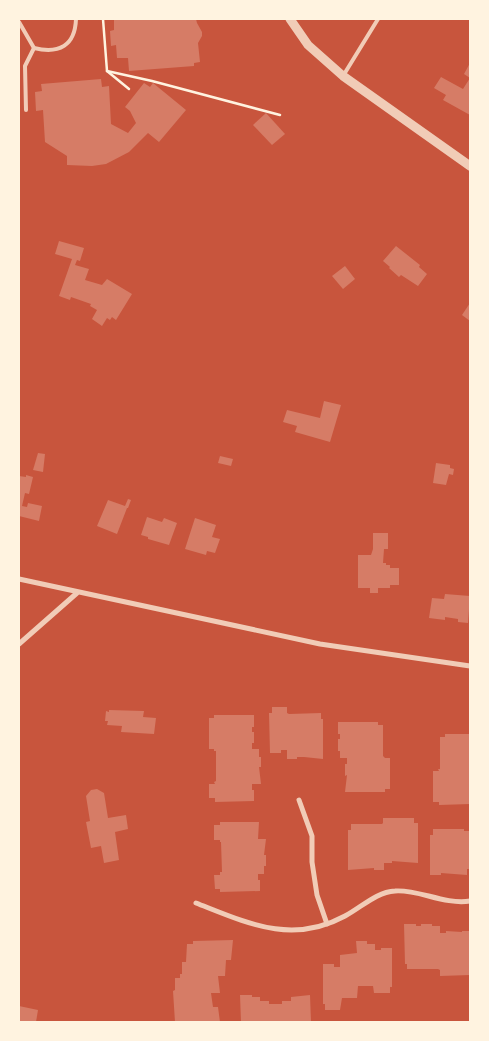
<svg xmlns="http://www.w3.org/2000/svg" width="489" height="1041" viewBox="0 0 489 1041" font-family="'Varela Round',sans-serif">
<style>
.building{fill:#d67c66}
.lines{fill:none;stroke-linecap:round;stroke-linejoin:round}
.path{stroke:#fff3e0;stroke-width:2.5}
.service{stroke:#f1ccb7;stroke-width:4}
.minor{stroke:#f1ccb7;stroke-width:5}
.tertiary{stroke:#f1ccb7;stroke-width:9}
</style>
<rect width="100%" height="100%" fill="#c8553d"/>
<g class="building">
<polygon points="119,19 196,19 197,23 202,32 202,36 198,43 200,62 194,63 194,66 129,71 128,58 117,58 116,45 111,46 110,31 114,30 114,20"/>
<polygon points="470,63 470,115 443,100 446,95 434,88 441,77 463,89 470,78 464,74"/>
<polygon points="101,79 102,87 109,86 111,124 128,133 136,123 130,111 125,107 144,83 150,87 153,83 186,110 159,142 148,133 129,152 106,164 92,166 67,165 67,156 45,142 43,110 36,111 35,92 42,91 41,84"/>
<polygon points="266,113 285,134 272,145 253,125"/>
<polygon points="59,241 84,248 80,261 77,260 75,265 89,269 85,280 102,285 107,279 132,294 116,320 112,317 110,320 107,318 102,326 92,319 97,310 90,306 91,304 71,297 70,300 59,296 72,259 55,254"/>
<polygon points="396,246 420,265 419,267 427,274 418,286 401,275 399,277 389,268 390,267 383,261"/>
<polygon points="345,266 355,279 343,289 332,276"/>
<polygon points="470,303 470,321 462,315"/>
<polygon points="324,401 341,405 330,442 295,432 297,426 283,422 287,410 320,418"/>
<polygon points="38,453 45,454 43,472 33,470"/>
<polygon points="220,456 233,459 231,466 218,463"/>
<polygon points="436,463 450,465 450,468 454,469 453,475 449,474 446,485 433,483"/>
<polygon points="26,475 33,477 29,494 25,493 22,506 27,507 28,503 42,506 39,521 19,516 19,476 26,477"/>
<polygon points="128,499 131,500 128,508 127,508 117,534 97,526 108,500 125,506"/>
<polygon points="147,517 162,522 164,518 177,523 169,545 148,539 148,537 141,535"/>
<polygon points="195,518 216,525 212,537 220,539 215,553 207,551 206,555 185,549"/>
<polygon points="373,533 388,533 388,549 384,549 383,563 386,563 386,565 390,565 390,568 399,568 399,585 390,585 390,588 378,588 378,593 370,593 370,588 358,588 358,555 371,555 373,549"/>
<polygon points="445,594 470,596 468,623 458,622 458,619 445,617 445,620 429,618 432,598 444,599"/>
<polygon points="272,707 287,707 287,713 289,714 321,713 321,719 323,719 323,759 304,757 297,757 297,759 287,759 287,750 281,750 281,753 270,753 269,713 272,713"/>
<polygon points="109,710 144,711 143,717 156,718 154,734 121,732 122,726 107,725 108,721 105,721 106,711 109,712"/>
<polygon points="214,715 254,715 254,727 252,727 252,732 254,732 254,743 252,743 252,749 259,749 259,757 261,757 261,767 259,767 261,784 252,784 252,790 254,790 254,801 215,802 215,798 209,798 209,784 215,784 214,782 216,781 216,751 214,751 214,749 209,749 209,718 214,718"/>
<polygon points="338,722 378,722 378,725 383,725 383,756 385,758 390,758 390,789 385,789 385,792 345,792 347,775 345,776 345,764 347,764 347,758 340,758 340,751 338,751 338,739 340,739 340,734 338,734"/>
<polygon points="445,734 470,734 470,804 439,805 439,802 433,802 433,771 439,771 438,769 440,769 440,737 445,737"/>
<polygon points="97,789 104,793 108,818 126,815 128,829 115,832 119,860 104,863 101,846 91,848 86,822 90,821 86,796 91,790"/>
<polygon points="383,818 414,818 414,823 418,823 418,863 392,861 392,863 384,863 384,870 374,870 374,868 348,870 348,830 351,830 351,824 382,824 383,823"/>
<polygon points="220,822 259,822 258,839 266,839 264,855 266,855 266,866 264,866 264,874 258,874 258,880 260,880 260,891 220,892 220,889 215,889 214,875 220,875 220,872 222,872 221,842 220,842 220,840 214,840 214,825 220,825"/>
<polygon points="433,829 464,829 464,831 470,831 470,869 467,869 467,875 441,873 441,875 430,875 430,835 433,835"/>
<polygon points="404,924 416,924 416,926 421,926 421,924 432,924 432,926 440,926 440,933 446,933 446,931 462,932 462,931 470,931 470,975 440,976 440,970 438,969 407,969 407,964 405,964"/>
<polygon points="233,940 231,960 226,960 225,976 218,976 220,993 211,993 213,1007 218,1007 220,1022 175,1022 173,991 175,990 175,978 180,978 180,974 182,974 182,962 186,962 187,944 193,944 193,941"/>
<polygon points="356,941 367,941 367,944 375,944 375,950 381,950 381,948 392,948 392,987 390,987 390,993 374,993 373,986 358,986 357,998 342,998 340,1010 325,1010 325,1004 323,1004 323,964 334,964 334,967 340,967 340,955 357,953"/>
<polygon points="240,995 252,995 252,997 260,997 260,1001 269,1001 269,1004 282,1004 282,1001 291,1001 291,997 310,995 311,1022 241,1022"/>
<polygon points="19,1006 38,1010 36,1022 19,1022"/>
</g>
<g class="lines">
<g class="path">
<polyline points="103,19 107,71 129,89"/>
<polyline points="107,71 152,81 280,115"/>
</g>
<g class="service">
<path d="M19,22l15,26c25,6 41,-2 42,-29"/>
<polyline points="343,76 378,19"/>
<polyline points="26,110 25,66 34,48"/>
</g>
<g class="minor">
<polyline points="19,579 320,644 470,666"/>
<polyline points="19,644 77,593"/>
<polyline points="299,800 312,836 312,862 317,895 327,924"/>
<path d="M196,903c51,20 96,42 149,13 17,-9 31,-24 50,-25 23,-2 49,14 75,10"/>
</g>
<polyline class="tertiary" points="290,19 308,45 343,76 470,166"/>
</g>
<rect width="489" height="1041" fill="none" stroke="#fff3e0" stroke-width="40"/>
</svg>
